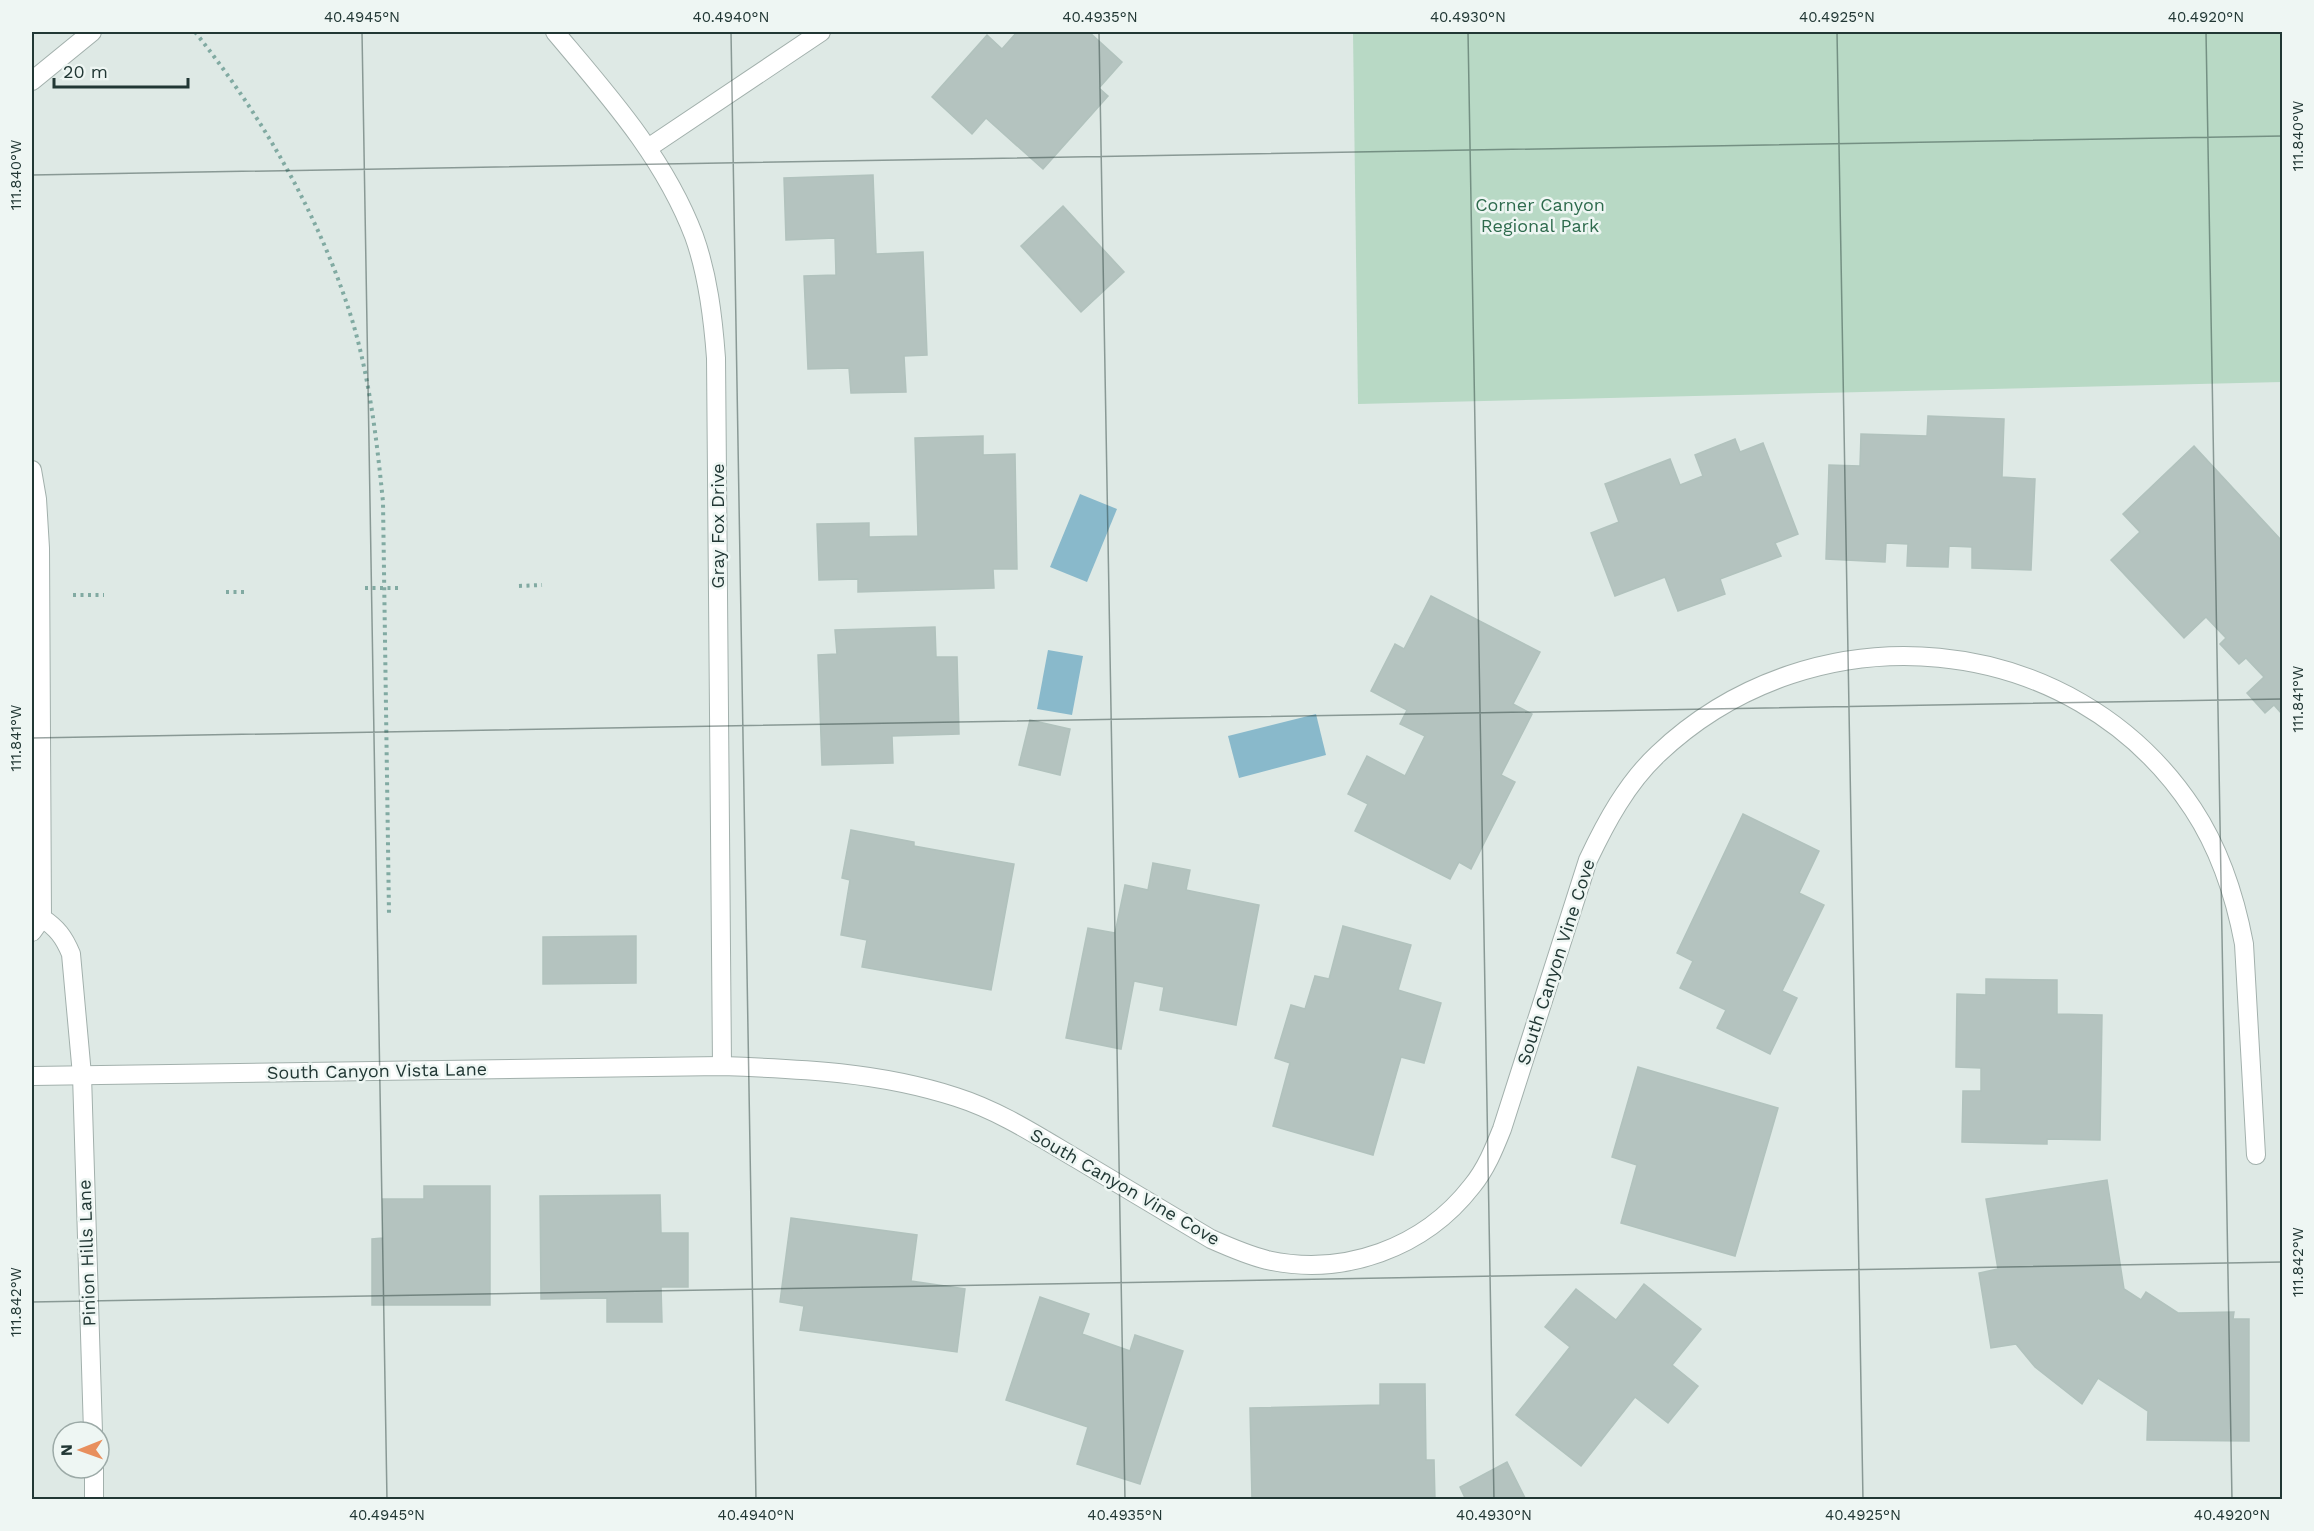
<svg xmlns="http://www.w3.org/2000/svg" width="2314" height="1531" viewBox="0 0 2314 1531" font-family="'Work Sans',sans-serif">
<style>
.green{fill:#b8d9c5}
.water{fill:#89b9cb}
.building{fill:#b4c3bf;stroke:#b1c2bd;stroke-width:1.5}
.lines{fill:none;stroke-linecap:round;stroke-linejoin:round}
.service-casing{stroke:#a2b0ac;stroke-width:20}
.minor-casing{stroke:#a2b0ac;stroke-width:20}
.path{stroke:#81aaa2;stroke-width:4;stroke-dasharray:3 4.5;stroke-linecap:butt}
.service{stroke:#fff;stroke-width:18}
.minor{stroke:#fff;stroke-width:18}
.ticks{fill:none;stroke:#213734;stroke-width:1.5;stroke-opacity:0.45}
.labels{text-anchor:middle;stroke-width:5;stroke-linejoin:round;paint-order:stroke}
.park-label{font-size:18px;fill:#2e6b4d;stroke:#eef6f3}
.street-label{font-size:18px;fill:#213734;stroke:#eef6f3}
.neatline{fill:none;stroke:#213734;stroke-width:2}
.ticks-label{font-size:15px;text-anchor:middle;fill:#213734}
</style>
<rect width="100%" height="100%" fill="#dee9e5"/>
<polygon class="green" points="1353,32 2282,32 2282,382 1358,404"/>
<g class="water">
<polygon points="1080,494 1117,509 1087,582 1050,567"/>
<polygon points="1048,650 1083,656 1072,715 1037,709"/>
<polygon points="1316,714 1326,755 1239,778 1228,736"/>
</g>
<g class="building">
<polygon points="1017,32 1089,32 1122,62 1099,88 1108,96 1043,169 986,118 972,134 932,97 987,35 1002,49"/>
<polygon points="873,175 876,254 923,252 927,355 904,356 906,392 851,393 849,368 808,369 804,276 836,275 835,238 786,240 784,178"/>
<polygon points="1063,206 1124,272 1081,312 1021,246"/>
<polygon points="1928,416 2004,419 2002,477 2035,479 2031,570 1972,568 1972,547 1949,546 1948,567 1907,566 1908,544 1886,543 1885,562 1826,559 1829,465 1860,466 1861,434 1927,436"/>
<polygon points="983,436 983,455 1015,454 1017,569 993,569 994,588 858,592 858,579 819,580 817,524 869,523 869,537 918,536 915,438"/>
<polygon points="1735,439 1740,452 1763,443 1798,534 1775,543 1781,556 1720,579 1725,594 1678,611 1665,577 1615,596 1591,533 1619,522 1605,484 1670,459 1680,485 1703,476 1695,455"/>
<polygon points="2194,446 2282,541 2282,714 2274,705 2265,713 2247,693 2264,677 2246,658 2239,664 2220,644 2226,638 2206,617 2184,638 2111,560 2140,532 2123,514"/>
<polygon points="1431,596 1540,652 1513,704 1532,714 1501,775 1515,782 1471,869 1459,862 1450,879 1355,831 1368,804 1348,794 1367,756 1405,776 1425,736 1400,724 1407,710 1371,691 1395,644 1404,649"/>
<polygon points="935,627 936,657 957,657 959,734 892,736 893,763 822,765 818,655 837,654 835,630"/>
<polygon points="1030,720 1070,729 1060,775 1019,765"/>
<polygon points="1743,814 1819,851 1799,893 1824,905 1782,991 1797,998 1770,1054 1717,1028 1726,1010 1680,988 1693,961 1677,953"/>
<polygon points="851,830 914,842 914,846 1014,864 991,990 862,967 867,940 841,935 850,880 842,878"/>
<polygon points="1153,863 1190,870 1186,890 1259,905 1236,1025 1160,1010 1164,987 1134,981 1121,1049 1066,1038 1088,928 1115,933 1125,885 1148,890"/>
<polygon points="1343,926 1411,945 1398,990 1441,1003 1424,1063 1401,1057 1373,1155 1273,1126 1290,1063 1275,1058 1291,1005 1305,1009 1315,976 1329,979"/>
<polygon points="636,936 636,983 543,984 543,937"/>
<polygon points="1986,979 2057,980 2057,1014 2102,1015 2100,1140 2047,1139 2047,1144 1962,1142 1963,1091 1981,1091 1981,1068 1956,1067 1957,994 1986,995"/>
<polygon points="1638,1067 1778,1108 1735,1256 1621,1223 1637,1165 1612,1157"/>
<polygon points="2107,1180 2124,1289 2141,1300 2146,1292 2178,1313 2234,1312 2233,1319 2249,1319 2249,1441 2147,1440 2148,1411 2098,1378 2082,1404 2035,1367 2016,1344 1991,1348 1979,1273 1998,1269 1986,1199"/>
<polygon points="424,1186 490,1186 490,1305 372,1305 372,1239 383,1238 383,1199 424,1199"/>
<polygon points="660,1195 661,1233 688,1233 688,1287 661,1287 662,1322 607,1322 607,1298 541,1299 540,1196"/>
<polygon points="791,1218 917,1235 911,1281 965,1289 957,1352 800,1330 804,1306 780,1302"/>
<polygon points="1644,1284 1701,1329 1672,1365 1698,1386 1668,1423 1635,1397 1581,1466 1516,1415 1570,1347 1545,1327 1576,1289 1616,1320"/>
<polygon points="1040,1297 1089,1314 1082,1334 1130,1351 1135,1335 1183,1351 1140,1484 1077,1464 1088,1427 1006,1400"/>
<polygon points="1380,1384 1425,1384 1426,1460 1434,1460 1435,1500 1252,1500 1250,1408 1380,1405"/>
<polygon points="1507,1462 1526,1500 1466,1500 1460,1487"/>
</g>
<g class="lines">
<g class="service-casing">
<g id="service">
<polyline points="32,81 92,32"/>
<polyline points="32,470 37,499 40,548 42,918 32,932"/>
<path d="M42,918c15,10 22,19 29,36l11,121"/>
</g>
</g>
<g class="minor-casing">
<g id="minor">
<path d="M555,32c53,63 109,125 139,204 14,39 19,81 22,122l6,708"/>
<polyline points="648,148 821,32"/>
<polyline points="82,1075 93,1432"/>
<path d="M32,1076l690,-10c81,3 157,6 234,31 44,14 82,39 121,62 45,27 89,53 134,80 18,8 36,16 56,21 77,17 157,-12 205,-74 14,-17 22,-37 30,-57l86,-269c18,-38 39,-77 70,-106 156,-148 415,-127 535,55 27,41 42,87 51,135l12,211"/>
<polyline points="94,1468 94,1500"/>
</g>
</g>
<g class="path">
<path d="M195,32c68,85 126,186 158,291 17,58 24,119 30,179l6,412"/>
<polyline points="519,586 542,585"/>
<polyline points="365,588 399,588"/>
<polyline points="226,592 247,592"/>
<polyline points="73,595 104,595"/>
</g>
<use href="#service" class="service"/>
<use href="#minor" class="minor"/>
</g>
<path class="ticks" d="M362,32l25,1468M731,32l25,1468M1099,32l26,1468M1468,32l26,1468M1837,32l26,1468M2206,32l26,1468M32,175l2250,-39M32,738l2250,-39M32,1302l2250,-40"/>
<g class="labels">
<g class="park-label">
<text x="1540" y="211">Corner Canyon<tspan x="1540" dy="21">Regional Park</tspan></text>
</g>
<g class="street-label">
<text transform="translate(718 526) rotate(-90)" y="6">Gray Fox Drive</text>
<text transform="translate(1556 962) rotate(-72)" y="6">South Canyon Vine Cove</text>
<text transform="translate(377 1071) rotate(-1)" y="6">South Canyon Vista Lane</text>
<text transform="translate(1125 1187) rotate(30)" y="6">South Canyon Vine Cove</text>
<text transform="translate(87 1253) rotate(-92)" y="6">Pinion Hills Lane</text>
</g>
</g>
<rect width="2314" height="1531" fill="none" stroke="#eef6f3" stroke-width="66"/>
<g transform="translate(81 1450) rotate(269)"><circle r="28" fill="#eef6f3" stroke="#9caaa7" stroke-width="1.5"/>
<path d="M0-4.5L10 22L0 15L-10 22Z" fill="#e88f5d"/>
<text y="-9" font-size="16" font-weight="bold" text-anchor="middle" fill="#213734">N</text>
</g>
<path d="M54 78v9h134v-9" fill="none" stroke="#213734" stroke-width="3"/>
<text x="63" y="78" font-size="18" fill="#213734" stroke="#eef6f3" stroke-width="4.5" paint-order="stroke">20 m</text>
<rect x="33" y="33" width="2248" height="1465" class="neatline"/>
<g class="ticks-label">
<text x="362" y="22">40.4945°N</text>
<text x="731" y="22">40.4940°N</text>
<text x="1100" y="22">40.4935°N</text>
<text x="1468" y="22">40.4930°N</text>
<text x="1837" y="22">40.4925°N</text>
<text x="2206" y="22">40.4920°N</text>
<text transform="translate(2298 136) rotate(-90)" y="5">111.840°W</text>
<text transform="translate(16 175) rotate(-90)" y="5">111.840°W</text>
<text transform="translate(2298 699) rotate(-90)" y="5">111.841°W</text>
<text transform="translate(16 738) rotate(-90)" y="5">111.841°W</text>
<text transform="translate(2298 1262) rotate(-90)" y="5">111.842°W</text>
<text transform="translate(16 1302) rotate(-90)" y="5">111.842°W</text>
<text x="387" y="1520">40.4945°N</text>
<text x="756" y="1520">40.4940°N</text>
<text x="1125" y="1520">40.4935°N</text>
<text x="1494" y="1520">40.4930°N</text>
<text x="1863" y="1520">40.4925°N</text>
<text x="2232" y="1520">40.4920°N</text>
</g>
</svg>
